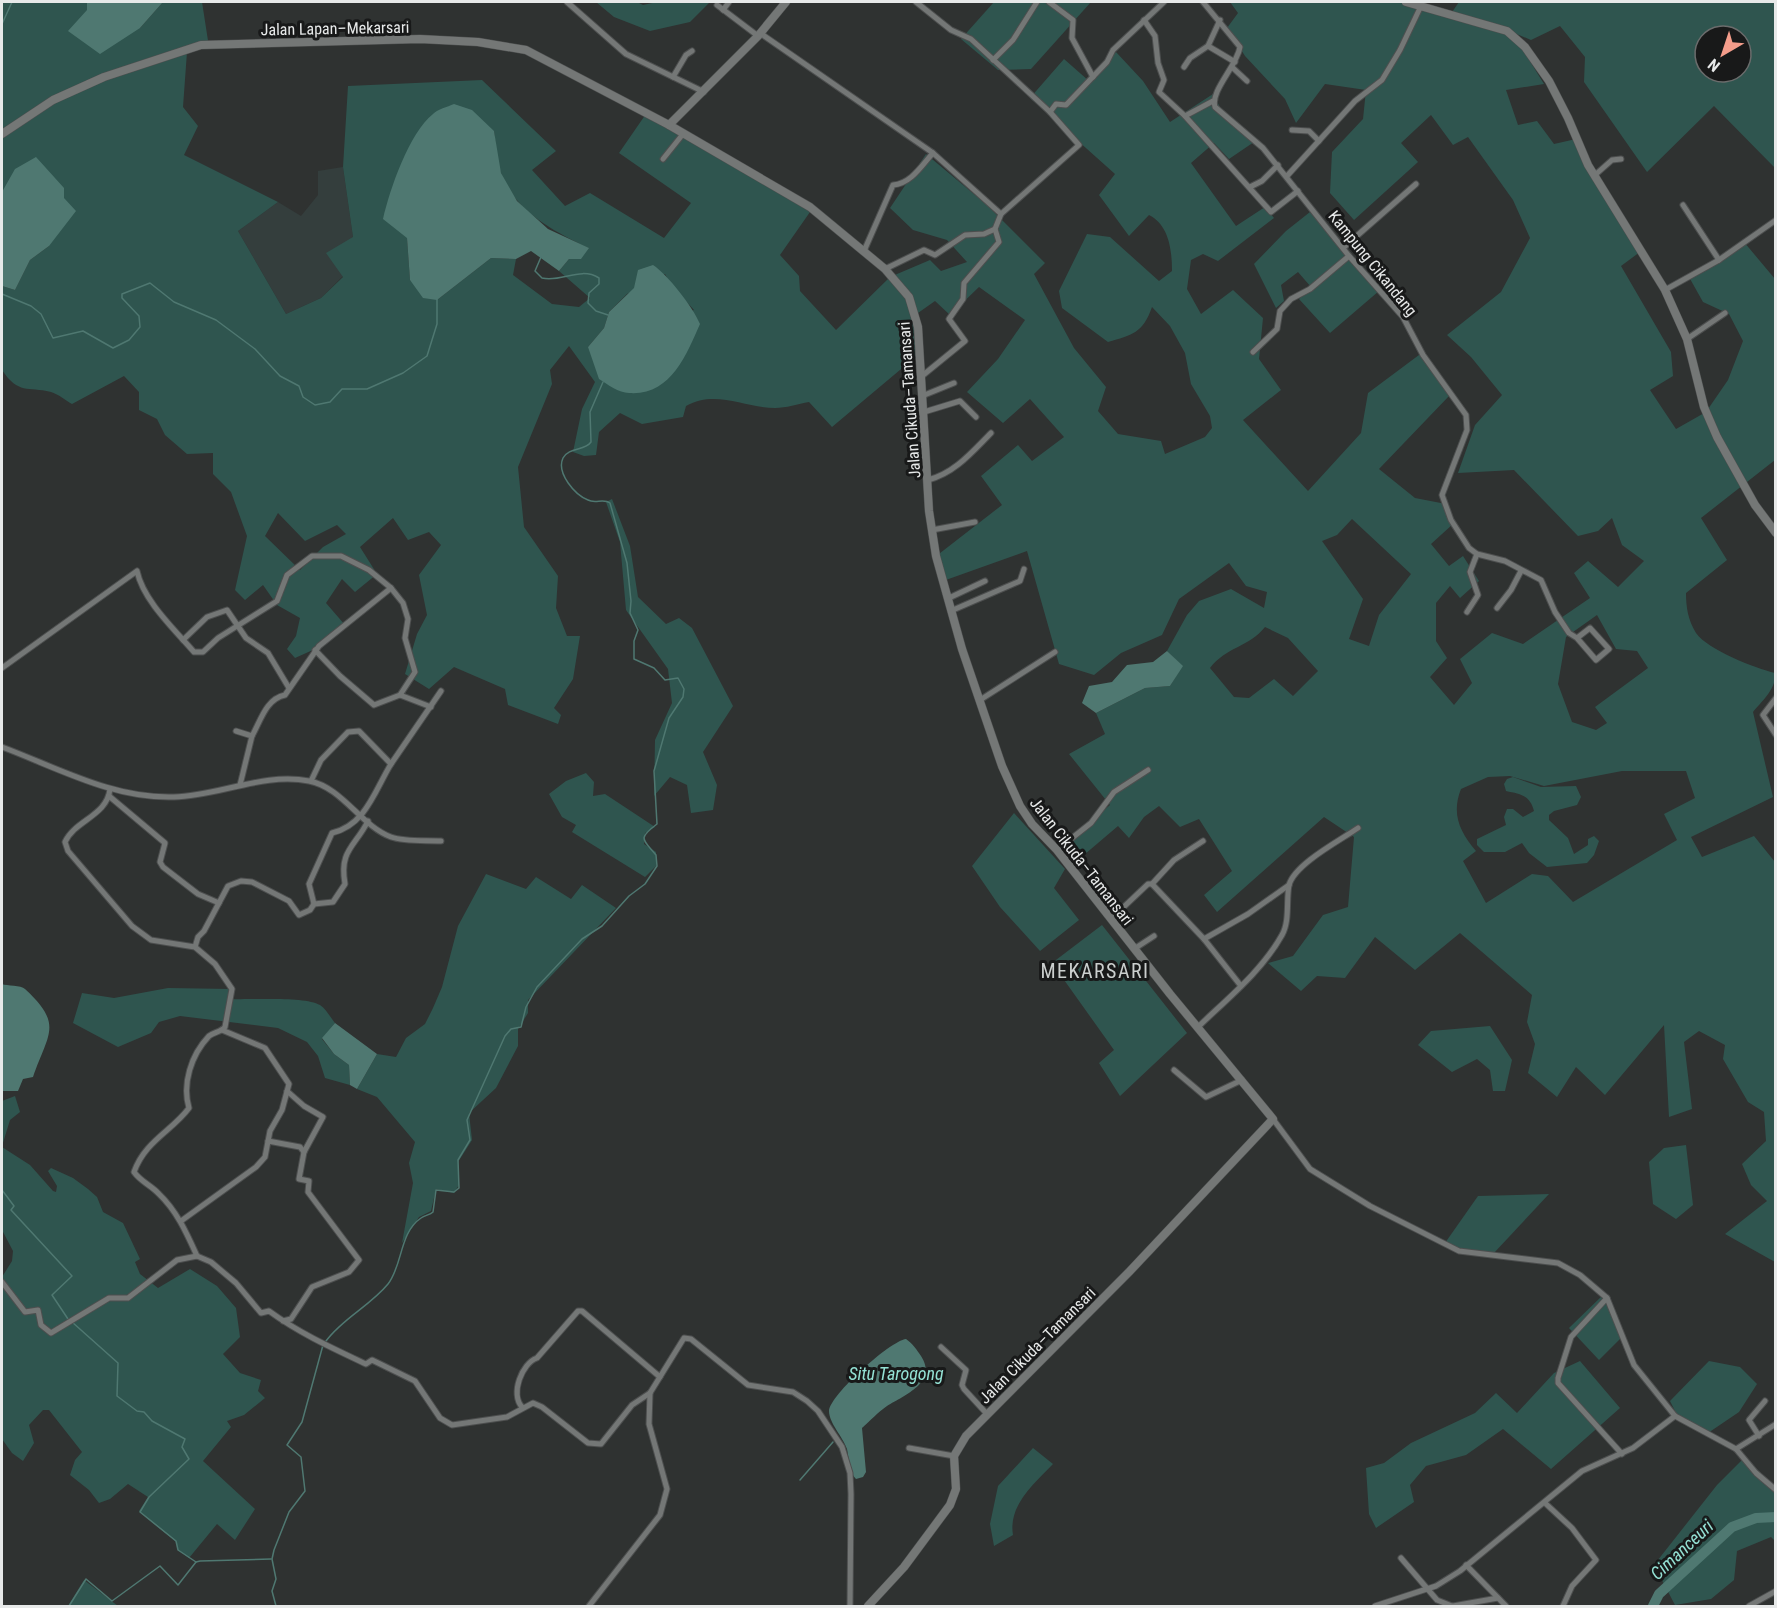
<svg xmlns="http://www.w3.org/2000/svg" width="1777" height="1608" viewBox="0 0 1777 1608" font-family="'Roboto Condensed',sans-serif">
<style>
.built{fill:#343e3d}
.green{fill:#2f554f;fill-rule:evenodd}
.water{fill:#4f7871}
.lines{fill:none;stroke-linecap:round;stroke-linejoin:round}
.stream{stroke:#4f7871;stroke-width:1.5}
.river{stroke:#4f7871;stroke-width:10}
.street-casing{stroke:#4d4f4f;stroke-width:7}
.secondary-casing{stroke:#4d4f4f;stroke-width:9}
.street{stroke:#747776;stroke-width:5}
.secondary{stroke:#747776;stroke-width:8}
.labels{text-anchor:middle;stroke-width:6;stroke-linejoin:round;paint-order:stroke}
.street-label{font-size:16px;fill:#e7e9e9;stroke:#181919}
.water-label{font-size:18px;font-style:italic;fill:#94e1d4;stroke:#181919}
.quarter-label{font-size:20px;letter-spacing:1.5px;fill:#cbcfce;stroke:#181919}
</style>
<rect width="100%" height="100%" fill="#2f3231"/>
<polygon class="built" points="343,167 353,237 343,276 321,298 286,314 238,231 278,202 301,216 318,195 318,171"/>
<g class="green">
<path d="M2,2h85v8l53,18 23,-26h39l7,45 -22,5 -4,55 15,19 -14,29 94,47 -40,29 48,83 35,-16 22,-21 -17,-24 27,-16 -10,-70 5,-81 134,-6 74,71 -24,19 33,36 25,-13 74,45 27,-35 -72,-50 29,-42 127,75 35,26 -30,43 19,21 1,15 36,39 54,-53 40,-17 11,11 26,-9 -20,-22 -34,-10 -23,-22 36,-54 61,51 58,58 -11,11 40,74 32,39 -8,24 20,23 43,7 4,13 40,-17 7,-9 -2,-12 -19,-32 -6,-31 -15,-27 -18,-19c-9,26 -20,28 -44,35l-46,-34 -3,-17 28,-57 23,3 49,44 13,-10c0,-21 -3,-46 -23,-56l-20,21 -30,-41 16,-21 -85,-76 34,-39 25,22 27,-29 27,29 27,41 43,-28 15,28 26,20 -25,17 -15,-16 -23,20 45,63 29,-19 9,11 -56,43 -15,-7 -12,6 -4,29 14,25 32,-24 30,28 -4,41 22,31 -38,30 65,71 53,-58 7,-40 55,-41 27,43 -71,74 36,29 31,6 7,20 -22,20 18,22 14,-10 16,25 -19,17 -10,-12 -14,17v38l11,17 -17,19 24,28 18,-22 -12,-24 32,-26 31,11 67,-46 -16,-25 14,-12 30,26 26,-26 -22,-16 -10,-27 -14,13 -20,5 -64,-66 -56,3 17,-48 27,-30 -31,-38 -24,-22 54,-43 29,-54 -17,-38 -45,-63 -15,8 -22,-30 -30,28 17,19 -64,58 -24,-27 2,-41 31,-33 3,-29 -41,-6 -29,39 -11,-24 -40,-43 -18,-28 11,-15 -8,-11h182l38,13 9,-13h316v166l-61,-62 -67,66 -63,-90 1,-25 -25,-31 -29,14 -19,-8 32,52 -38,6 12,35 19,-4 17,23 22,-5 68,110 -23,17 50,86 2,24 -23,14 26,39 30,-17 22,-32 15,-39 -14,-27 -26,-12 -14,-25 55,-35 31,37v181l-74,58 26,42 -41,33c0,14 2,27 10,40 12,17 59,35 79,40 2,15 -13,28 -22,39l20,85 -82,40 11,20 52,-21 21,26v400l-50,-28 42,-33 -16,-16 -9,-21 24,-23 -2,-29 -16,-10 -25,-43 2,-14 -26,-14 -15,11 8,67 -23,8 -5,-92 -59,70 -29,-28 -19,30 -29,-24 7,-29 -8,-22 5,-27 -72,-62 -45,37 -40,-33 -30,41 -28,-2 -16,15 -33,-28 25,-7 30,-41 25,-8 6,-70 -30,-20 -107,95 -13,-17 28,-24 -33,-52 -19,8 -21,-21 -15,11 -15,21 -11,-12 -47,40 -14,-16 53,-45 -41,-51 36,-20 -9,-21 49,-25 25,-2 12,-20 -15,-15 20,-36 12,-14 32,-12 33,19 3,-16 -21,-6 -17,-23 -50,36 -17,36 -41,18 -27,22 -35,-11 -32,-113 -84,30 -8,-24 67,-52 -21,-29 37,-31 14,16 32,-24 -34,-38 -27,24 -36,-31 31,-33 27,-39 -46,-33 -29,28 -15,-14 -17,12 1,41 -87,73 -23,-25c-11,2 -23,6 -34,6 -30,0 -59,-19 -89,-2l-3,11 -41,7 -22,-11 -21,19 -3,23 -12,1 -11,-4 9,-43 13,-27 -26,-36 -19,24 2,14 -34,83 6,60 34,49 -2,32 11,28h13l-7,43 -19,29 7,7 -3,9 -50,-19 -3,-16 -51,-22 -25,22 -24,-15 12,-40 10,-19 -8,-40 22,-30 -12,-13 -21,8 -15,-22 -33,29 17,27 -22,18 -13,-13 -16,24 19,22 -21,20 -29,13 -8,-9 9,-13 4,-18 -23,-13 -14,-20 -18,15 -10,-10 12,-54 -16,-44 -18,-18v-21l-26,1 -22,-19 -8,-16 -18,-9v-18l-15,-16 -52,28c-7,-4 -14,-10 -21,-12 -24,-6 -32,3 -49,-22v-84l13,4 15,-30 19,-14 -47,-54zM1705,36h36v36h-36zM494,131c2,13 2,30 7,42 14,39 53,58 87,75l-19,11 -10,12 31,27 -11,9 -27,-3 -39,-29 3,-16 -25,-1 -54,42 -27,-20 -3,-42zM665,274l6,11 23,25 -106,37 16,-19 5,-16 18,-18zM278,513l27,28 32,-16 9,9 -23,13 -23,23 -35,-34zM1352,519l59,55 -32,41 -10,31 -20,-7 14,-40 -41,-58 15,-6zM1597,615l19,34 21,2 11,17 -53,39 12,16 -11,7 -24,-8 -14,-38 8,-47zM1265,627l23,11 30,33 -25,25 -19,-17 -25,19 -15,-1 -24,-29c16,-21 39,-21 55,-41zM1622,771h64l9,27 -31,16 13,26 -104,62 -25,-26 -16,-2 -46,29 -23,-42 13,-10c-16,-19 -25,-37 -15,-62l27,-12 22,-1 34,10z"/>
<polygon points="596,2 637,2 643,5 657,2 710,2 690,22 650,31 614,17"/>
<polygon points="994,2 1091,2 1031,69 998,70 961,39"/>
<polygon points="1310,212 1379,291 1330,333 1299,299 1311,287 1298,272 1281,285 1284,301 1276,308 1254,264 1286,231"/>
<polygon points="612,499 630,546 638,597 666,624 679,618 692,628 733,706 703,752 717,785 713,810 691,813 687,785 670,777 654,796 655,740 672,703 668,669 626,610 620,542 606,502"/>
<polygon points="586,773 594,782 593,796 605,794 655,827 645,833 644,844 656,852 656,866 645,877 572,832 576,825 562,817 549,794 566,781"/>
<path d="M1513,777l28,10 35,-1 5,11 -4,8 -23,6 -5,4v5l19,18 6,16 14,-9v-6l6,-3 5,5 -5,14 -7,8 -40,4 -18,-14 -7,-10 -17,9h-21l-7,-7v-6l29,-14 -2,-8 3,-8h6l10,8 11,-6c-4,-16 -14,-17 -28,-20l-2,-7 3,-5z"/>
<polygon points="1014,813 1065,869 1054,888 1079,920 1040,951 1000,907 972,866"/>
<polygon points="486,874 526,889 536,877 571,899 582,885 616,908 528,1000 528,1013 518,1029 518,1046 496,1088 469,1113 472,1140 458,1162 459,1185 454,1193 436,1189 431,1211 419,1217 402,1243 413,1183 409,1163 415,1142 377,1097 357,1089 377,1054 396,1057 406,1038 425,1024 433,1008 442,987 458,926"/>
<polygon points="1102,925 1187,1033 1120,1096 1099,1063 1114,1050 1052,963"/>
<path d="M168,988l63,1v10c21,1 73,-3 89,6 6,4 11,13 15,18l-13,16 12,15 15,11 1,20 -25,-7 -7,-22 -11,-14 -29,-14 -98,-12 -21,6 -8,11 -33,14 -45,-24 9,-30 32,5z"/>
<polygon points="1490,1026 1512,1060 1505,1091 1493,1091 1490,1070 1477,1059 1452,1072 1418,1045 1431,1031"/>
<polygon points="15,1096 20,1112 10,1120 2,1146 2,1101"/>
<polygon points="1686,1145 1693,1205 1676,1219 1653,1204 1649,1162 1664,1148"/>
<polygon points="2,1147 30,1165 53,1191 56,1192 57,1186 48,1171 51,1168 73,1178 88,1189 97,1197 103,1212 123,1223 140,1259 135,1262 140,1274 158,1288 190,1269 217,1286 236,1308 240,1337 223,1354 240,1373 261,1380 258,1391 265,1398 244,1415 227,1421 231,1427 203,1461 255,1509 235,1540 217,1524 189,1558 178,1550 176,1542 139,1511 148,1497 128,1484 110,1499 99,1503 89,1490 70,1475 75,1460 82,1452 49,1410 43,1410 29,1425 34,1443 23,1461 12,1453 2,1439 2,1277 12,1261 13,1251 2,1230"/>
<polygon points="1549,1194 1493,1254 1471,1253 1445,1243 1478,1196"/>
<polygon points="1603,1295 1622,1337 1599,1360 1569,1328"/>
<polygon points="1580,1361 1620,1408 1551,1469 1503,1429 1466,1455 1426,1466 1410,1485 1414,1502 1376,1528 1369,1514 1366,1468 1384,1463 1411,1443 1475,1413 1496,1393 1517,1413 1554,1373"/>
<polygon points="1709,1361 1740,1367 1757,1384 1739,1412 1708,1433 1678,1417 1670,1401"/>
<path d="M1033,1448l20,16c-19,20 -45,41 -40,71l-19,11 -4,-22 8,-38z"/>
<polygon points="1745,1457 1775,1488 1775,1541 1771,1537 1737,1551 1734,1580 1711,1599 1675,1605 1654,1565 1717,1485"/>
<polygon points="84,1580 118,1606 68,1606"/>
</g>
<g class="water">
<polygon points="87,2 163,2 140,28 100,54 68,31 87,10"/>
<path d="M454,104l18,6 22,21 7,42 16,28 31,28 41,19 -8,11h-12l-10,12 -28,-20 -15,8 -25,-1 -54,42 -14,-2 -13,-18 -3,-42 -24,-19c7,-30 26,-86 50,-105 5,-5 14,-7 21,-10z"/>
<polygon points="36,157 64,188 64,198 76,211 49,246 30,260 15,290 2,286 2,192 15,169"/>
<path d="M653,265c15,10 40,42 47,59 -14,32 -30,72 -71,69 -10,0 -22,-9 -30,-14l-11,-32 16,-19 5,-16 25,-24 4,-18z"/>
<polygon points="1167,651 1183,666 1170,686 1145,688 1096,713 1082,703 1089,686 1112,682 1127,665 1153,662"/>
<path d="M2,984c5,2 19,1 23,5 39,36 23,44 8,88l-10,2 -5,12h-16z"/>
<polygon points="335,1023 377,1054 357,1089 350,1085 349,1065 334,1054 322,1038"/>
<path d="M906,1339c6,4 11,11 15,17 17,26 -16,39 -34,50 -9,6 -17,15 -25,22l4,44 -3,5 -7,2c-7,-6 -7,-21 -9,-30 -4,-12 -18,-26 -18,-38 1,-16 61,-70 77,-72z"/>
</g>
<g class="lines">
<g class="stream">
<polyline points="2,24 12,2"/>
<path d="M541,257l-6,14 7,7c19,5 38,-12 57,0v6l-10,9 -1,10 8,8 12,4"/>
<polyline points="2,294 31,306 41,314 53,338 83,331 113,348 129,340 140,327 139,316 122,298 122,294 150,283 174,302 216,320 255,349 280,376 299,386 303,397 315,405 330,402 342,389 367,389 403,373 427,356 437,324 437,298"/>
<polyline points="2,1190 14,1206 11,1210 72,1276 52,1295 68,1319"/>
<polyline points="72,1322 118,1363 117,1396 137,1411 144,1412 152,1421 185,1439 182,1447 189,1459 149,1497 140,1512 176,1541 178,1550 196,1562"/>
<path d="M326,1341c17,-23 44,-35 62,-57 15,-19 11,-51 33,-66 4,-3 9,-3 12,-6l3,-22 18,2 5,-4 -1,-28 12,-20 -3,-20 38,-84 6,-7 10,-2 5,-20 11,-20 45,-48 20,-13 27,-30 16,-12 12,-18 -1,-11c-13,-16 -19,-16 1,-31l-3,-53 15,-53 14,-21 1,-8 -6,-11 -13,2 -11,-12 -20,-9v-18l4,-11 -8,-17 1,-12 -4,-38 -17,-60c-6,-5 -15,1 -22,-3 -13,-5 -32,-27 -25,-42 6,-11 22,-7 28,-16l-1,-30 13,-30"/>
<polyline points="800,1480 833,1442"/>
<polyline points="69,1606 86,1579 112,1601 160,1566 178,1585 196,1562 200,1561 271,1559"/>
<polyline points="276,1606 272,1591 276,1579 272,1559 274,1550 289,1512 305,1491 301,1457 287,1445 302,1422 323,1345"/>
</g>
<polyline class="river" points="1653,1606 1659,1594 1732,1527 1756,1518 1776,1517"/>
<g class="street-casing">
<g id="street">
<polyline points="567,2 626,54 704,92"/>
<polyline points="916,2 951,30 971,39 1050,112 1079,145 1001,214 995,229 999,242 964,283 963,299 949,319 965,341 922,376"/>
<polyline points="1049,2 1073,20 1072,38 1093,77"/>
<path d="M1203,2l37,45c-3,19 -30,44 -25,60l48,41 86,108 54,61 20,38 43,60 1,15 -25,65 9,25 18,28 8,6 28,7 36,19 14,32 14,21 8,5 19,22 13,-11 -19,-21 -13,10"/>
<polyline points="717,5 758,36"/>
<polyline points="723,10 729,2"/>
<polyline points="1144,20 1155,36 1158,63 1164,80 1159,92 1185,116 1213,101"/>
<polyline points="760,33 933,153 1001,214"/>
<polyline points="1208,46 1235,62"/>
<polyline points="993,60 1013,40 1037,2"/>
<polyline points="1184,67 1190,58 1208,46 1220,20"/>
<polyline points="1233,68 1247,81"/>
<polyline points="673,77 686,55 692,51"/>
<polyline points="1050,112 1056,104 1066,105 1107,62 1113,50 1164,2"/>
<polyline points="1185,116 1271,212 1298,191"/>
<polyline points="1292,130 1309,131 1319,141"/>
<polyline points="663,159 683,134"/>
<polyline points="1595,175 1612,160 1621,159"/>
<polyline points="1287,176 1355,101 1382,80 1400,50 1421,6"/>
<polyline points="1250,187 1262,181 1278,165"/>
<polyline points="1683,205 1719,260"/>
<polyline points="1343,248 1416,184"/>
<path d="M864,251l29,-66c18,-1 29,-20 40,-32"/>
<polyline points="885,269 924,250 935,255 965,235 984,234 995,229"/>
<polyline points="1665,290 1719,260 1776,220"/>
<polyline points="1687,339 1725,313"/>
<polyline points="1253,352 1277,329 1280,311 1291,299 1310,289 1349,256"/>
<polyline points="922,396 954,383"/>
<polyline points="924,412 960,401 976,417"/>
<path d="M928,480c27,-7 44,-28 63,-47"/>
<polyline points="932,530 975,522"/>
<polyline points="949,598 985,581"/>
<polyline points="1497,608 1511,590 1521,571"/>
<polyline points="953,610 1020,581 1024,569"/>
<polyline points="1467,612 1478,595 1470,572 1477,554"/>
<polyline points="183,640 207,617 227,610 246,638 268,653 289,688"/>
<path d="M2,668l135,-97c6,29 37,58 57,81h9l15,-14 59,-37 10,-26 25,-19h29l28,14 22,18 12,15 5,16 -3,19 10,34 -15,23 -26,10 -34,-29 -25,-26"/>
<polyline points="400,695 431,707"/>
<polyline points="1776,698 1763,715 1776,735"/>
<polyline points="980,700 1055,652"/>
<polyline points="236,731 252,736 240,785"/>
<path d="M252,736c9,-16 14,-37 33,-41l34,-49 72,-58"/>
<path d="M2,747c56,21 111,52 172,50 45,-1 90,-25 135,-16 33,6 52,45 82,56 14,5 35,3 50,4"/>
<polyline points="391,764 441,691"/>
<path d="M110,789c-3,27 -35,31 -45,53l3,9 64,75 19,14 44,7 20,17 17,25 -7,38c-4,5 -11,5 -16,9 -18,19 -27,48 -20,72 -17,23 -44,33 -55,64 7,10 17,13 25,22 18,17 28,40 38,62"/>
<polyline points="109,796 165,843 160,862 163,867 198,894 219,903"/>
<polyline points="1057,850 1091,823 1114,792 1148,770"/>
<polyline points="1152,884 1174,860 1203,841"/>
<path d="M314,904l19,-2 12,-18c-6,-34 10,-37 23,-63"/>
<polyline points="1111,919 1148,884 1152,884 1204,939 1248,914 1289,885"/>
<polyline points="1204,939 1241,986"/>
<path d="M195,947l3,-10 6,-6 24,-45 13,-5 11,1 37,19 10,14 11,-5 4,-6 -5,-20 23,-51c34,-8 43,-43 59,-69l-32,-33 -11,1 -27,28 -10,21"/>
<polyline points="1134,949 1154,936"/>
<path d="M1198,1027c29,-28 64,-56 84,-92 8,-14 4,-34 7,-50 6,-21 50,-44 69,-57"/>
<polyline points="1174,1070 1206,1097 1242,1080"/>
<polyline points="287,1091 304,1106 323,1117 304,1152"/>
<polyline points="1273,1119 1310,1169 1370,1206 1459,1251 1558,1263 1580,1275 1607,1298 1634,1365 1675,1416 1736,1449 1776,1424"/>
<polyline points="268,1141 300,1147 304,1152 299,1179 309,1181 308,1192 359,1260 349,1272 312,1287 291,1319 283,1321"/>
<polyline points="181,1221 256,1167 265,1157 270,1131 282,1110 289,1084 265,1048 222,1030"/>
<path d="M2,1282l23,30 13,-2 3,15 10,8 58,-35h19l49,-38 20,-4 14,6 25,21 25,30 8,-2c30,22 63,37 97,53l6,-4 43,21 25,37 12,7 55,-8 26,-14 9,4 46,36 13,1 31,-39 18,-12 34,-55 7,1 57,46 45,7 14,9 11,10 24,36 8,26 1,21 -1,112"/>
<polyline points="1607,1298 1571,1337 1558,1378 1558,1383 1622,1454"/>
<polyline points="941,1347 966,1370 962,1385 964,1389 987,1414"/>
<path d="M522,1407c-12,-13 0,-44 15,-49l41,-47h4l78,66"/>
<polyline points="1759,1436 1749,1420 1765,1401"/>
<polyline points="909,1448 954,1456"/>
<polyline points="1736,1449 1756,1473 1776,1490"/>
<polyline points="1545,1503 1572,1528 1596,1560 1572,1586 1563,1606"/>
<polyline points="1401,1558 1437,1600 1452,1606"/>
<polyline points="1466,1565 1506,1606"/>
<polyline points="589,1606 660,1515 667,1489 649,1424 650,1393"/>
<polyline points="1375,1606 1436,1586 1460,1571 1582,1471 1633,1448 1675,1416"/>
<polyline points="1453,1606 1498,1598"/>
<polyline points="1749,1606 1776,1591"/>
</g>
</g>
<g class="secondary-casing">
<g id="secondary">
<polyline points="786,2 758,36 669,125 810,207 885,269 909,297 918,327 929,511 936,556 962,649 1002,766 1020,806 1032,824 1057,850 1170,994 1273,1119 1129,1272 966,1436 954,1456 956,1489 950,1505 904,1567 868,1606"/>
<polyline points="1406,2 1507,31 1525,47 1549,81 1568,118 1588,165 1665,290 1687,339 1704,407 1717,437 1755,505 1776,533"/>
<polyline points="2,134 53,100 104,77 201,45 420,39 478,42 526,50 669,125"/>
</g>
</g>
<use href="#street" class="street"/>
<use href="#secondary" class="secondary"/>
</g>
<g class="labels">
<g class="street-label">
<text transform="translate(335 28) rotate(-1)" y="6">Jalan Lapan–Mekarsari</text>
<text transform="translate(1373 263) rotate(51)" y="6">Kampung Cikandang</text>
<text transform="translate(909 400) rotate(-94)" y="6">Jalan Cikuda–Tamansari</text>
<text transform="translate(1082 861) rotate(52)" y="6">Jalan Cikuda–Tamansari</text>
<text transform="translate(1037 1345) rotate(-45)" y="6">Jalan Cikuda–Tamansari</text>
</g>
<g class="water-label">
<text x="896" y="1380">Situ Tarogong</text>
<text transform="translate(1682 1550) rotate(-43)" y="6">Cimanceuri</text>
</g>
<g class="quarter-label">
<text x="1095" y="978">MEKARSARI</text>
</g>
</g>
<rect width="1777" height="1608" fill="none" stroke="#e7e9e9" stroke-width="6"/>
<g transform="translate(1723 54) rotate(219)"><circle r="28" fill="#181919" stroke="#6b6c6c" stroke-width="1.5"/>
<path d="M0-4.5L10 22L0 15L-10 22Z" fill="#f49d8b"/>
<text y="-9" font-size="16" font-weight="bold" text-anchor="middle" fill="#e7e9e9">N</text>
</g>
</svg>
